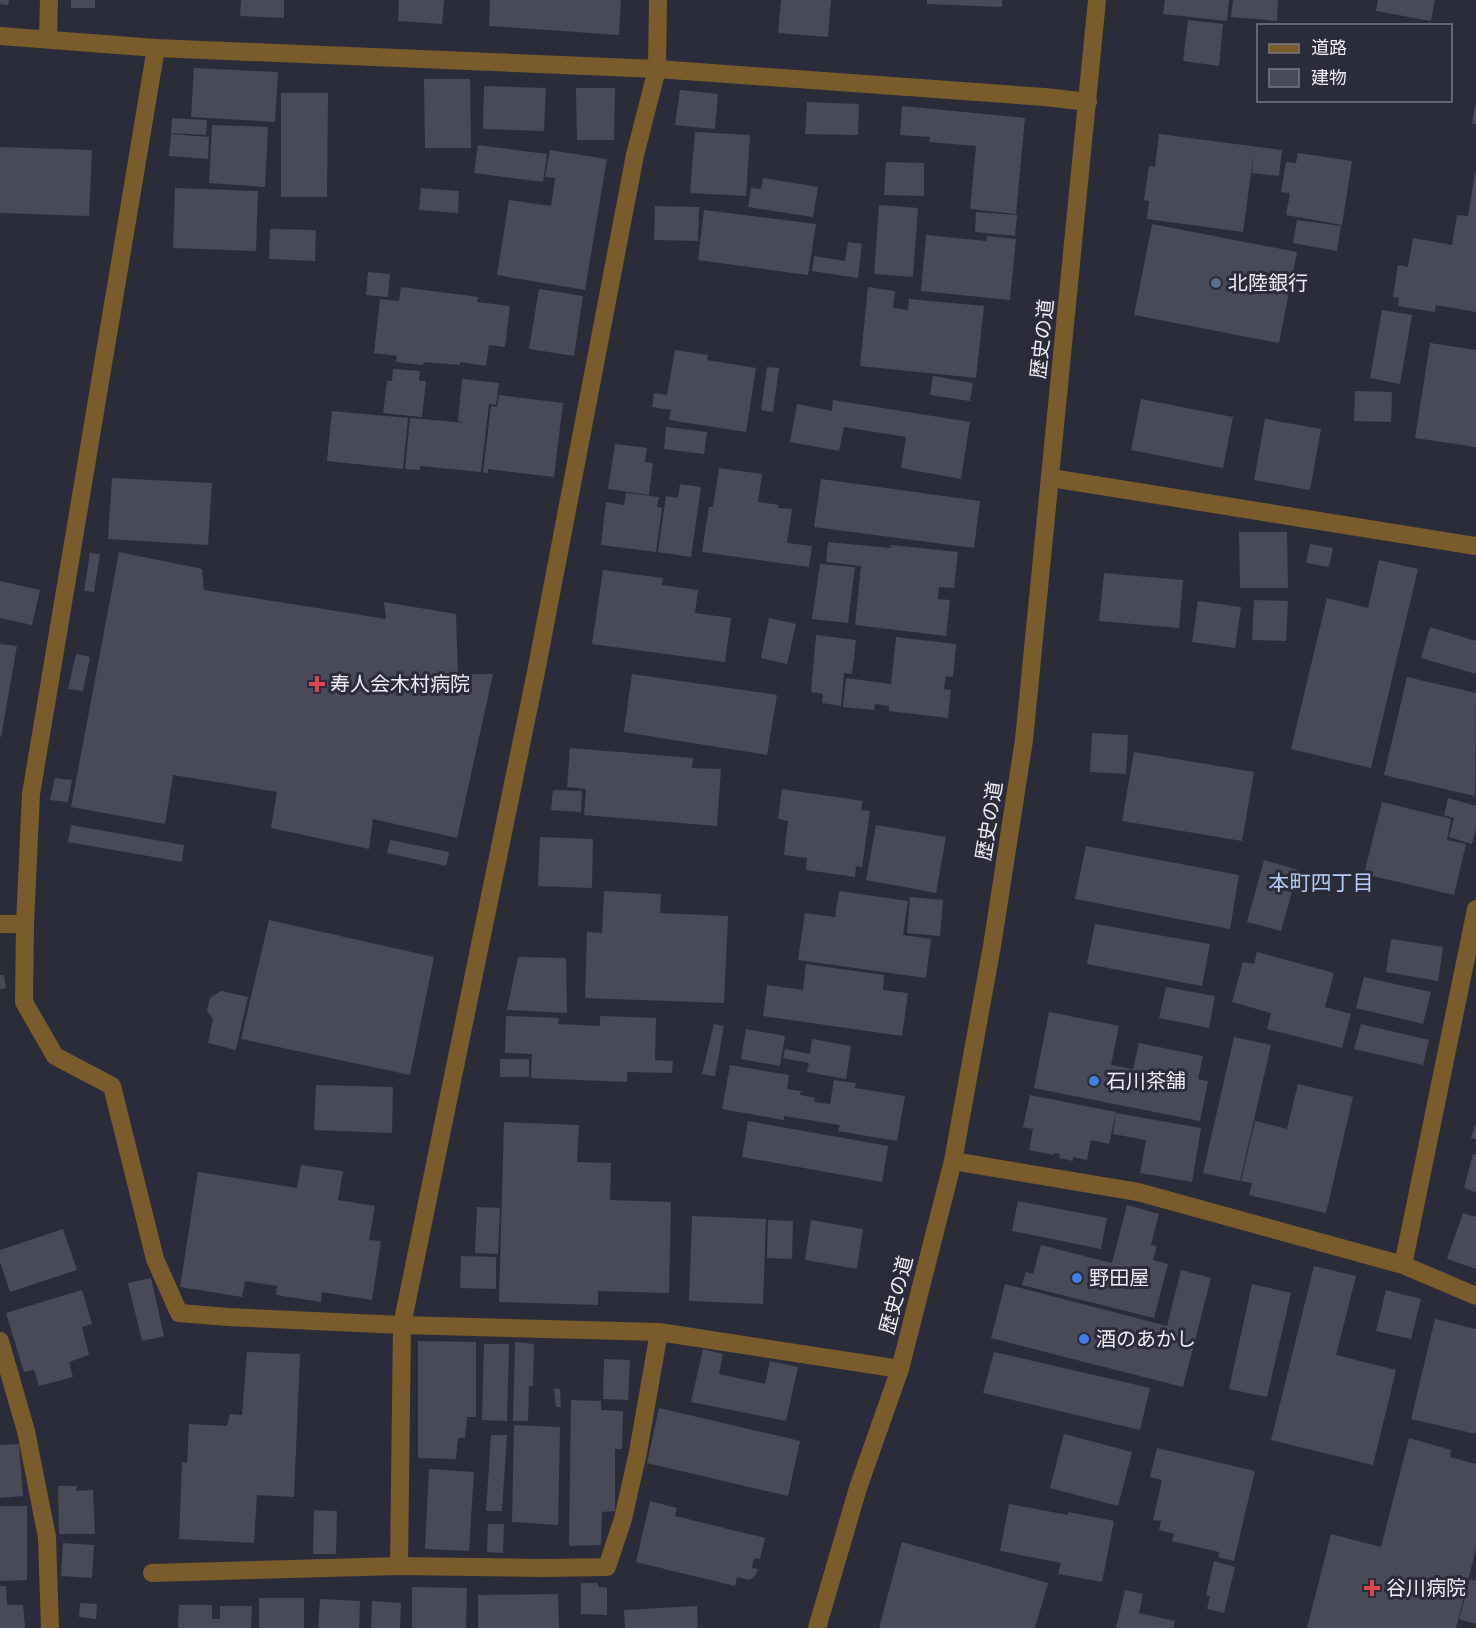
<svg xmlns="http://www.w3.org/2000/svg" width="1476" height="1628" viewBox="0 0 1476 1628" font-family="Spectral,'Noto Sans JP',serif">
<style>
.building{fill:#484a58}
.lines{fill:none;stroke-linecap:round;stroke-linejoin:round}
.minor{stroke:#7a5b2c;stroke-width:18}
.service-dot{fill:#5c6f8a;stroke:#2b2c39;stroke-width:2}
.health-dot{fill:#e0444e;stroke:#2b2c39;stroke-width:2}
.shop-dot{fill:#3f7fe0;stroke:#2b2c39;stroke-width:2}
.labels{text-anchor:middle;stroke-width:6;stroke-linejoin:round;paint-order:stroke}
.poi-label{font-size:20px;fill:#ecedf6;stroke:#2b2c39;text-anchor:start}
.street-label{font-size:20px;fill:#ecedf6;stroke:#2b2c39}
.neighbourhood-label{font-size:21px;fill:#b5cdf4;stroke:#2b2c39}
</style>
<rect width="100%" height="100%" fill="#2b2c39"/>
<g class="building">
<polygon points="0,0 9,0 8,5 0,4"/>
<rect x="71" y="0" width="24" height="8"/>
<polygon points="241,0 284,0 284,18 240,16"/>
<polygon points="399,0 444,0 442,24 398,21"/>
<polygon points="490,0 621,0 619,35 489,26"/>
<polygon points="781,0 831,0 828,37 778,33"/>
<polygon points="927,0 1002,0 1002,7 927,4"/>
<polygon points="1165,0 1229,0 1227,21 1163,14"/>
<polygon points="1233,0 1278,0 1277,21 1231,17"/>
<polygon points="1378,0 1435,0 1431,21 1376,11"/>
<polygon points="1188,20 1223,24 1219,66 1183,61"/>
<polygon points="194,68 278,72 275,122 191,117"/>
<polygon points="424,79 470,79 471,148 425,148"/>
<polygon points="484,86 546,88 544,131 483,129"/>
<polygon points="576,88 615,88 614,140 577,140"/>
<polygon points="680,90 718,94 715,129 675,125"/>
<polygon points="281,93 328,93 327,197 281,197"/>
<polygon points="807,102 859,104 858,135 805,134"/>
<polygon points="902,106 1025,118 1016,214 970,209 976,146 929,142 930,137 900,135"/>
<polygon points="1475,106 1476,107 1476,124 1472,124"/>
<polygon points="172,118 207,120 206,135 171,133"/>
<polygon points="212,125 268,127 265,187 209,183"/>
<polygon points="695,132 750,135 746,196 690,193"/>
<polygon points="171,134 209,137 208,159 169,156"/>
<polygon points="1159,134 1282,150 1279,176 1252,173 1254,152 1243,232 1147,219 1149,201 1144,200 1149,166 1155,167"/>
<polygon points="478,145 547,154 543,182 474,173"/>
<polygon points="0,147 92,150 89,216 0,213"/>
<polygon points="550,150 607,159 585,290 497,275 509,200 551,206 555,178 545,177"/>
<polygon points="1298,153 1352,161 1342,225 1286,215 1290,193 1281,192 1286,162 1296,163"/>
<polygon points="886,162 924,163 924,196 884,195"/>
<polygon points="1475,173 1476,173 1476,312 1436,305 1435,312 1398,306 1399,298 1393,297 1398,265 1408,267 1413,238 1452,245 1457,215 1468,216"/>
<polygon points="763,178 818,187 813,217 748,207 751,188 761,189"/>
<polygon points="175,188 258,191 256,251 173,248"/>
<polygon points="421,188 459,191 458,213 419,210"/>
<polygon points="879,205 918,208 913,277 874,274"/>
<polygon points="655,206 699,207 698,241 654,240"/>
<polygon points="704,210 816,224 808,275 698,260"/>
<polygon points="976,212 1017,215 1015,236 975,232"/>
<polygon points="1297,220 1341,226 1337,251 1293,243"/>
<polygon points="1152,224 1297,252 1279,343 1134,315"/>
<polygon points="270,229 316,230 315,261 269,259"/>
<polygon points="926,235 986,241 987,236 1016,239 1010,300 921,291"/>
<polygon points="848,242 862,244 858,278 812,271 814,256 845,261"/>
<polygon points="368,272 390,274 388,297 366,295"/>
<polygon points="401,287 478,297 477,302 510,306 505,347 489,345 486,366 460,362 460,365 424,362 423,365 396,362 397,356 374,353 380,299 399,301"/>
<polygon points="868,287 895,291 893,308 908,310 909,299 984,306 976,378 860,366"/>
<polygon points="539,289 583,296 574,356 529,349"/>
<polygon points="1382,310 1412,315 1400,384 1370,378"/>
<polygon points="1430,343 1476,350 1476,447 1415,438"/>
<polygon points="675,350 708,355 707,360 756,368 746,432 669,420 671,410 652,407 654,393 667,395"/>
<polygon points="767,367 779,368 773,412 761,410"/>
<polygon points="393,369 420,371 419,381 426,381 422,417 383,413 387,381 392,381"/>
<polygon points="933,376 973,383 970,401 930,395"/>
<polygon points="462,379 499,383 496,405 489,404 481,472 420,466 420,470 405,469 410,418 466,423 458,421"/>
<polygon points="1355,391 1392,392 1391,422 1354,421"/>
<polygon points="499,395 563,403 554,477 488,469 488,473 483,472 491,406 497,407"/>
<polygon points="1141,399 1233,417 1223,468 1131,450"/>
<polygon points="833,400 970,422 961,479 901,468 906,437 844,427 839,451 790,442 797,404 832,411"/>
<polygon points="332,411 408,418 403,469 327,461"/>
<polygon points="1265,419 1321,429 1310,490 1254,480"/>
<polygon points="666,427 707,432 704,454 664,449"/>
<polygon points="615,444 647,448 645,462 653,463 649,495 608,489"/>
<polygon points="719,468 762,474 758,502 779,505 778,508 792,509 787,543 812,546 809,567 702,552 709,507 713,507"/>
<polygon points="112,478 212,483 208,545 108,539"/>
<polygon points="821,479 980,501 974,548 814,527"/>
<polygon points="680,484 701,487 691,557 658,552 666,496 678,498"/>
<polygon points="626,493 659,497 657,507 662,508 656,552 601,545 606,502 624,505"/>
<polygon points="1239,532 1287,532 1288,588 1240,588"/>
<polygon points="828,542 891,548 891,545 958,552 954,588 939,587 938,599 950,600 946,636 855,625 861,566 826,562"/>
<polygon points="1310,544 1333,548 1329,567 1306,563"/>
<polygon points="119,552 202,569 204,590 386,619 384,602 456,614 458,674 493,674 457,838 373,819 369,849 271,828 277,792 173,775 165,824 71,807"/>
<polygon points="90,553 100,554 94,592 84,591"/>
<polygon points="1379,560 1418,569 1371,768 1291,749 1327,598 1368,608"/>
<polygon points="820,564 855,567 848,623 812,619"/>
<polygon points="603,570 663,578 662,585 698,590 695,613 731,618 725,662 592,644"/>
<polygon points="1104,573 1183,580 1179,628 1099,621"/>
<polygon points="0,581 40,590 32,625 0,618"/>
<polygon points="1254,600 1288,601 1286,641 1252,640"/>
<polygon points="1198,601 1241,607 1235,648 1192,642"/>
<polygon points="769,618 796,624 787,664 761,658"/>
<polygon points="1430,627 1476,641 1476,674 1421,658"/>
<polygon points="816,635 856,640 852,674 844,673 841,706 822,703 823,694 811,692"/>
<polygon points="896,637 956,644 953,677 946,676 944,689 951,690 948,718 889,711 889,706 875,704 874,710 843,707 846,678 891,684"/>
<polygon points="0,644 17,646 1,737 0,737"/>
<polygon points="76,654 90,657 83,691 68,689"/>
<polygon points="632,674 777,695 767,755 624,732"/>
<polygon points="1407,677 1476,693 1475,796 1384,775"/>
<polygon points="1092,733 1128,735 1126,774 1090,772"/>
<polygon points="570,748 693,758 692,768 721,769 717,826 584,815 586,789 567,787"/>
<polygon points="1134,752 1254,772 1242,841 1122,821"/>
<polygon points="55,778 72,780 68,802 50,800"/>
<polygon points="782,789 863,801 861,810 870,811 862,867 856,866 855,877 806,870 807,858 784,855 788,821 778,819"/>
<polygon points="553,790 582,791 581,812 551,810"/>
<polygon points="1448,798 1476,806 1476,828 1472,844 1449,837 1454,818 1444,815"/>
<polygon points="1382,802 1451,819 1447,840 1466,844 1454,895 1364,874"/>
<polygon points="71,825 184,845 182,862 68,842"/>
<polygon points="876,825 946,837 936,893 866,880"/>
<polygon points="540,837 593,839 592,888 538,886"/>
<polygon points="390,840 449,852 446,866 387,853"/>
<polygon points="1086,846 1239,875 1230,929 1075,899"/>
<polygon points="1264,860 1298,870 1281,931 1247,922"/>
<polygon points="604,891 661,894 660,913 728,916 724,1003 585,998 587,932 602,933"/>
<polygon points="839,891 908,901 903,935 931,939 926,978 798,960 805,913 835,917"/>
<polygon points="910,897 943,900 940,936 907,933"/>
<polygon points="269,920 434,957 410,1075 241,1039"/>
<polygon points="1095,924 1210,944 1202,986 1087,964"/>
<polygon points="1391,939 1443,947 1438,981 1386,972"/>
<polygon points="1257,952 1334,973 1325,1007 1351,1014 1342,1048 1267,1029 1271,1013 1232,1002 1243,962 1254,964"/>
<polygon points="518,957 566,958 567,1013 507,1010"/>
<polygon points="806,964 884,975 883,990 908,993 902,1036 763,1016 767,985 803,990"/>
<polygon points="0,975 4,975 6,988 0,989"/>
<polygon points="1364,977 1431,992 1423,1024 1356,1008"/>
<polygon points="1166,987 1215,996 1209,1028 1159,1018"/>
<polygon points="221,991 248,997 236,1050 208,1043 213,1019 207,1011 210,998"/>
<polygon points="1049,1012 1119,1026 1111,1065 1133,1069 1139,1043 1203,1056 1198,1079 1208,1081 1200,1121 1034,1088"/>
<polygon points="506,1016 559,1018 558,1024 600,1026 600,1016 656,1018 655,1060 673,1061 672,1073 627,1072 627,1082 531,1078 532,1054 505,1053"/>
<polygon points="714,1024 724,1026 715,1076 702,1074"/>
<polygon points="1361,1024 1429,1040 1423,1065 1354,1049"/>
<polygon points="746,1029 785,1036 780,1066 741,1059"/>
<polygon points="1234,1037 1271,1045 1240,1181 1203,1173"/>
<polygon points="812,1039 851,1046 846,1079 807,1072 809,1063 783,1058 785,1049 810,1054"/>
<rect x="500" y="1059" width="29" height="18"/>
<polygon points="730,1065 789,1075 787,1089 801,1091 800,1095 815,1098 814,1102 830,1104 834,1080 856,1083 855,1088 905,1096 897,1141 838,1131 840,1125 784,1116 784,1120 722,1109"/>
<polygon points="1298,1084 1353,1097 1326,1213 1249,1195 1252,1183 1241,1181 1255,1121 1287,1129"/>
<polygon points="316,1085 393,1087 392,1133 314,1130"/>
<polygon points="1030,1095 1116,1112 1109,1144 1091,1140 1087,1160 1073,1157 1073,1161 1059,1158 1060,1154 1054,1153 1054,1155 1029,1150 1033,1129 1023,1127"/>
<polygon points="1116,1113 1201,1128 1192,1182 1140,1173 1146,1140 1113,1134"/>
<polygon points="748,1121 888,1146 882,1182 742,1157"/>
<polygon points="504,1122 579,1125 577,1162 611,1163 610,1200 671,1202 669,1293 598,1291 598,1305 499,1302"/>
<polygon points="1476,1123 1476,1140 1471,1138"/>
<polygon points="1473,1154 1476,1154 1476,1192 1464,1188"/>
<polygon points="301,1165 343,1171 338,1200 375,1206 369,1240 381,1241 372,1300 322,1292 321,1302 276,1295 277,1286 245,1281 242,1297 180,1287 198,1172 297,1188"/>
<polygon points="1018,1201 1107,1218 1101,1249 1012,1231"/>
<polygon points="1127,1205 1159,1214 1151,1245 1157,1246 1153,1260 1168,1264 1154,1318 1022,1285 1026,1272 1033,1274 1041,1245 1112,1263"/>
<polygon points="477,1207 500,1208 498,1254 475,1253"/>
<polygon points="1463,1213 1476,1217 1476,1269 1447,1259"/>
<polygon points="692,1216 766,1219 763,1304 689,1301"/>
<polygon points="768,1220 793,1221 792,1259 767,1258"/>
<polygon points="811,1220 863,1229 857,1269 805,1260"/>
<polygon points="63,1229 77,1270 10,1292 0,1262 0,1250"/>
<polygon points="461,1256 496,1257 496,1289 460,1288"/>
<polygon points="1314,1266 1356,1276 1336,1355 1396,1370 1373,1465 1271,1440"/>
<polygon points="1181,1270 1211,1278 1183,1387 991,1338 1005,1284 1167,1326"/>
<polygon points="151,1278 164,1336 142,1341 128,1283"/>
<polygon points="1252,1284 1291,1293 1267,1397 1229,1389"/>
<polygon points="82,1290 92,1324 82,1327 89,1355 69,1362 73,1377 39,1386 34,1370 24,1372 6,1313"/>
<polygon points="1386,1290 1421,1299 1411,1339 1376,1331"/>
<polygon points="1435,1319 1476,1329 1476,1434 1411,1419"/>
<polygon points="418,1341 476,1342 476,1417 467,1417 465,1438 458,1438 456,1459 418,1458"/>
<polygon points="515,1342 534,1344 533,1386 529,1386 528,1421 513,1421"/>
<polygon points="484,1344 509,1344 507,1421 482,1420"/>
<polygon points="703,1349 723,1354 719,1374 765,1384 770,1361 798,1367 786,1421 691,1402"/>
<polygon points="247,1352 300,1354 294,1497 257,1495 254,1543 179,1539 182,1462 187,1463 189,1424 227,1426 230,1414 242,1415"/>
<polygon points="994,1352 1150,1388 1140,1430 983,1393"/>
<polygon points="604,1359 630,1360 628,1400 603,1399"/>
<polygon points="554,1388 560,1389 561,1407 556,1407"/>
<polygon points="571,1400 601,1401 601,1410 623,1411 622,1449 615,1449 615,1511 602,1512 601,1545 569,1546"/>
<polygon points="659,1408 800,1441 788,1496 647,1463"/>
<polygon points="514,1425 560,1427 558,1525 512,1522"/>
<polygon points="1064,1434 1132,1452 1118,1506 1050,1488"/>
<polygon points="491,1435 507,1435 502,1511 486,1511"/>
<polygon points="1409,1438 1451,1450 1450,1457 1476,1464 1476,1549 1456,1628 1307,1628 1331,1534 1381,1547"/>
<polygon points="19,1444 23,1496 0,1498 0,1445"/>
<polygon points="1157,1448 1255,1471 1234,1561 1218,1557 1219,1552 1172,1541 1174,1534 1159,1530 1161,1521 1153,1520 1162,1480 1150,1477"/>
<polygon points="429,1469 474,1472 469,1551 425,1549"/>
<polygon points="58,1486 77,1486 76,1491 93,1490 95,1534 59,1534"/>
<polygon points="650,1501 677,1508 675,1516 765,1538 760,1559 754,1558 752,1568 758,1569 756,1574 750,1580 737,1577 735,1586 636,1562"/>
<polygon points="1009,1504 1068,1515 1068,1512 1114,1521 1102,1582 1058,1574 1061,1563 1000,1551"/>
<polygon points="0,1506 27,1506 27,1580 0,1581"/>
<polygon points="314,1510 337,1511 336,1554 313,1554"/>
<polygon points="488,1524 504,1524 503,1553 487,1552"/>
<polygon points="902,1542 1048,1583 1035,1628 879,1628"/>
<polygon points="63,1543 94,1545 92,1578 61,1576"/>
<polygon points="1214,1561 1235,1567 1224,1613 1207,1609 1210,1596 1206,1595"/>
<polygon points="1470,1579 1476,1581 1476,1624 1459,1619"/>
<polygon points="581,1583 598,1583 598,1587 607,1588 607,1615 581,1614"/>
<polygon points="0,1586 6,1586 7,1605 23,1605 25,1628 0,1628"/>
<polygon points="412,1587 467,1588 466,1628 412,1628"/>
<polygon points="1125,1590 1143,1594 1139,1613 1175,1621 1173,1628 1116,1628"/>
<polygon points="558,1594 559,1628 478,1628 478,1595"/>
<rect x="259" y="1598" width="45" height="30"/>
<polygon points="320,1599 360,1601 359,1628 318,1628"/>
<polygon points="372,1601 401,1603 400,1628 371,1628"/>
<polygon points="80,1603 97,1604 96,1619 79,1617"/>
<polygon points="179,1605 212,1605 212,1619 220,1619 220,1606 252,1606 251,1628 178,1628"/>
<polygon points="697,1606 698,1628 625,1628 624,1610"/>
</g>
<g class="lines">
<g class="minor">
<polyline points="0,36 156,48 657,69 1045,97 1088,102"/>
<polyline points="48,39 49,0"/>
<polyline points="156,48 31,794 25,924 24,1002 55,1056 112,1086 155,1259 179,1313 228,1317 402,1325 659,1332 900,1369"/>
<polyline points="1051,478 1476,546"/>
<polyline points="0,924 25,924"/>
<polyline points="953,1161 1138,1192 1403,1265 1476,1296"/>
<polyline points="1403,1265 1476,909"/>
<polyline points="0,1341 26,1431 47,1537 50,1628"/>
<polyline points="399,1566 402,1325 537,667 635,155 657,69 658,0"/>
<polyline points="152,1573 399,1566 543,1568 607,1567 623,1519 638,1452 659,1332"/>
<polyline points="817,1628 858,1488 900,1369 953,1161 992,946 1024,740 1097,0"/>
</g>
</g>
<circle class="service-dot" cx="1216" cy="283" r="6"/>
<g class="health-dot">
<path d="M314 675h6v6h6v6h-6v6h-6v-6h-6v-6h6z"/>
<path d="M1369 1579h6v6h6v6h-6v6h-6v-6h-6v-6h6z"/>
</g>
<g class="shop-dot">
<circle cx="1094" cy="1081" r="6"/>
<circle cx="1077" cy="1278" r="6"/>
<circle cx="1084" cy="1339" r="6"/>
</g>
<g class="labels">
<g class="poi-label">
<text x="1228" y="290">北陸銀行</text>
<text x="330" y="691">寿人会木村病院</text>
<text x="1106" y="1088">石川茶舗</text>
<text x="1089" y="1285">野田屋</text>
<text x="1096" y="1346">酒のあかし</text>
<text x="1386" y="1595">谷川病院</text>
</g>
<g class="street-label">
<text transform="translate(1042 339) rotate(-84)" y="7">歴史の道</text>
<text transform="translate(989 821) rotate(-81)" y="7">歴史の道</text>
<text transform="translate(896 1295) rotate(-76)" y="7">歴史の道</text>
</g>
<g class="neighbourhood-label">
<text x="1321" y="890">本町四丁目</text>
</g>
</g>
<rect x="1257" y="24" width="195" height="78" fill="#2b2c39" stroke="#787985" stroke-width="1.5"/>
<rect x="1269" y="44" width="30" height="9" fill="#7a5b2c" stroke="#787985" stroke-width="1.5"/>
<text x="1311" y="54" font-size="18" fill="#ecedf6">道路</text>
<rect x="1269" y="69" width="30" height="18" fill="#484a58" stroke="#787985" stroke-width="1.5"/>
<text x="1311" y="84" font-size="18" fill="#ecedf6">建物</text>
</svg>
